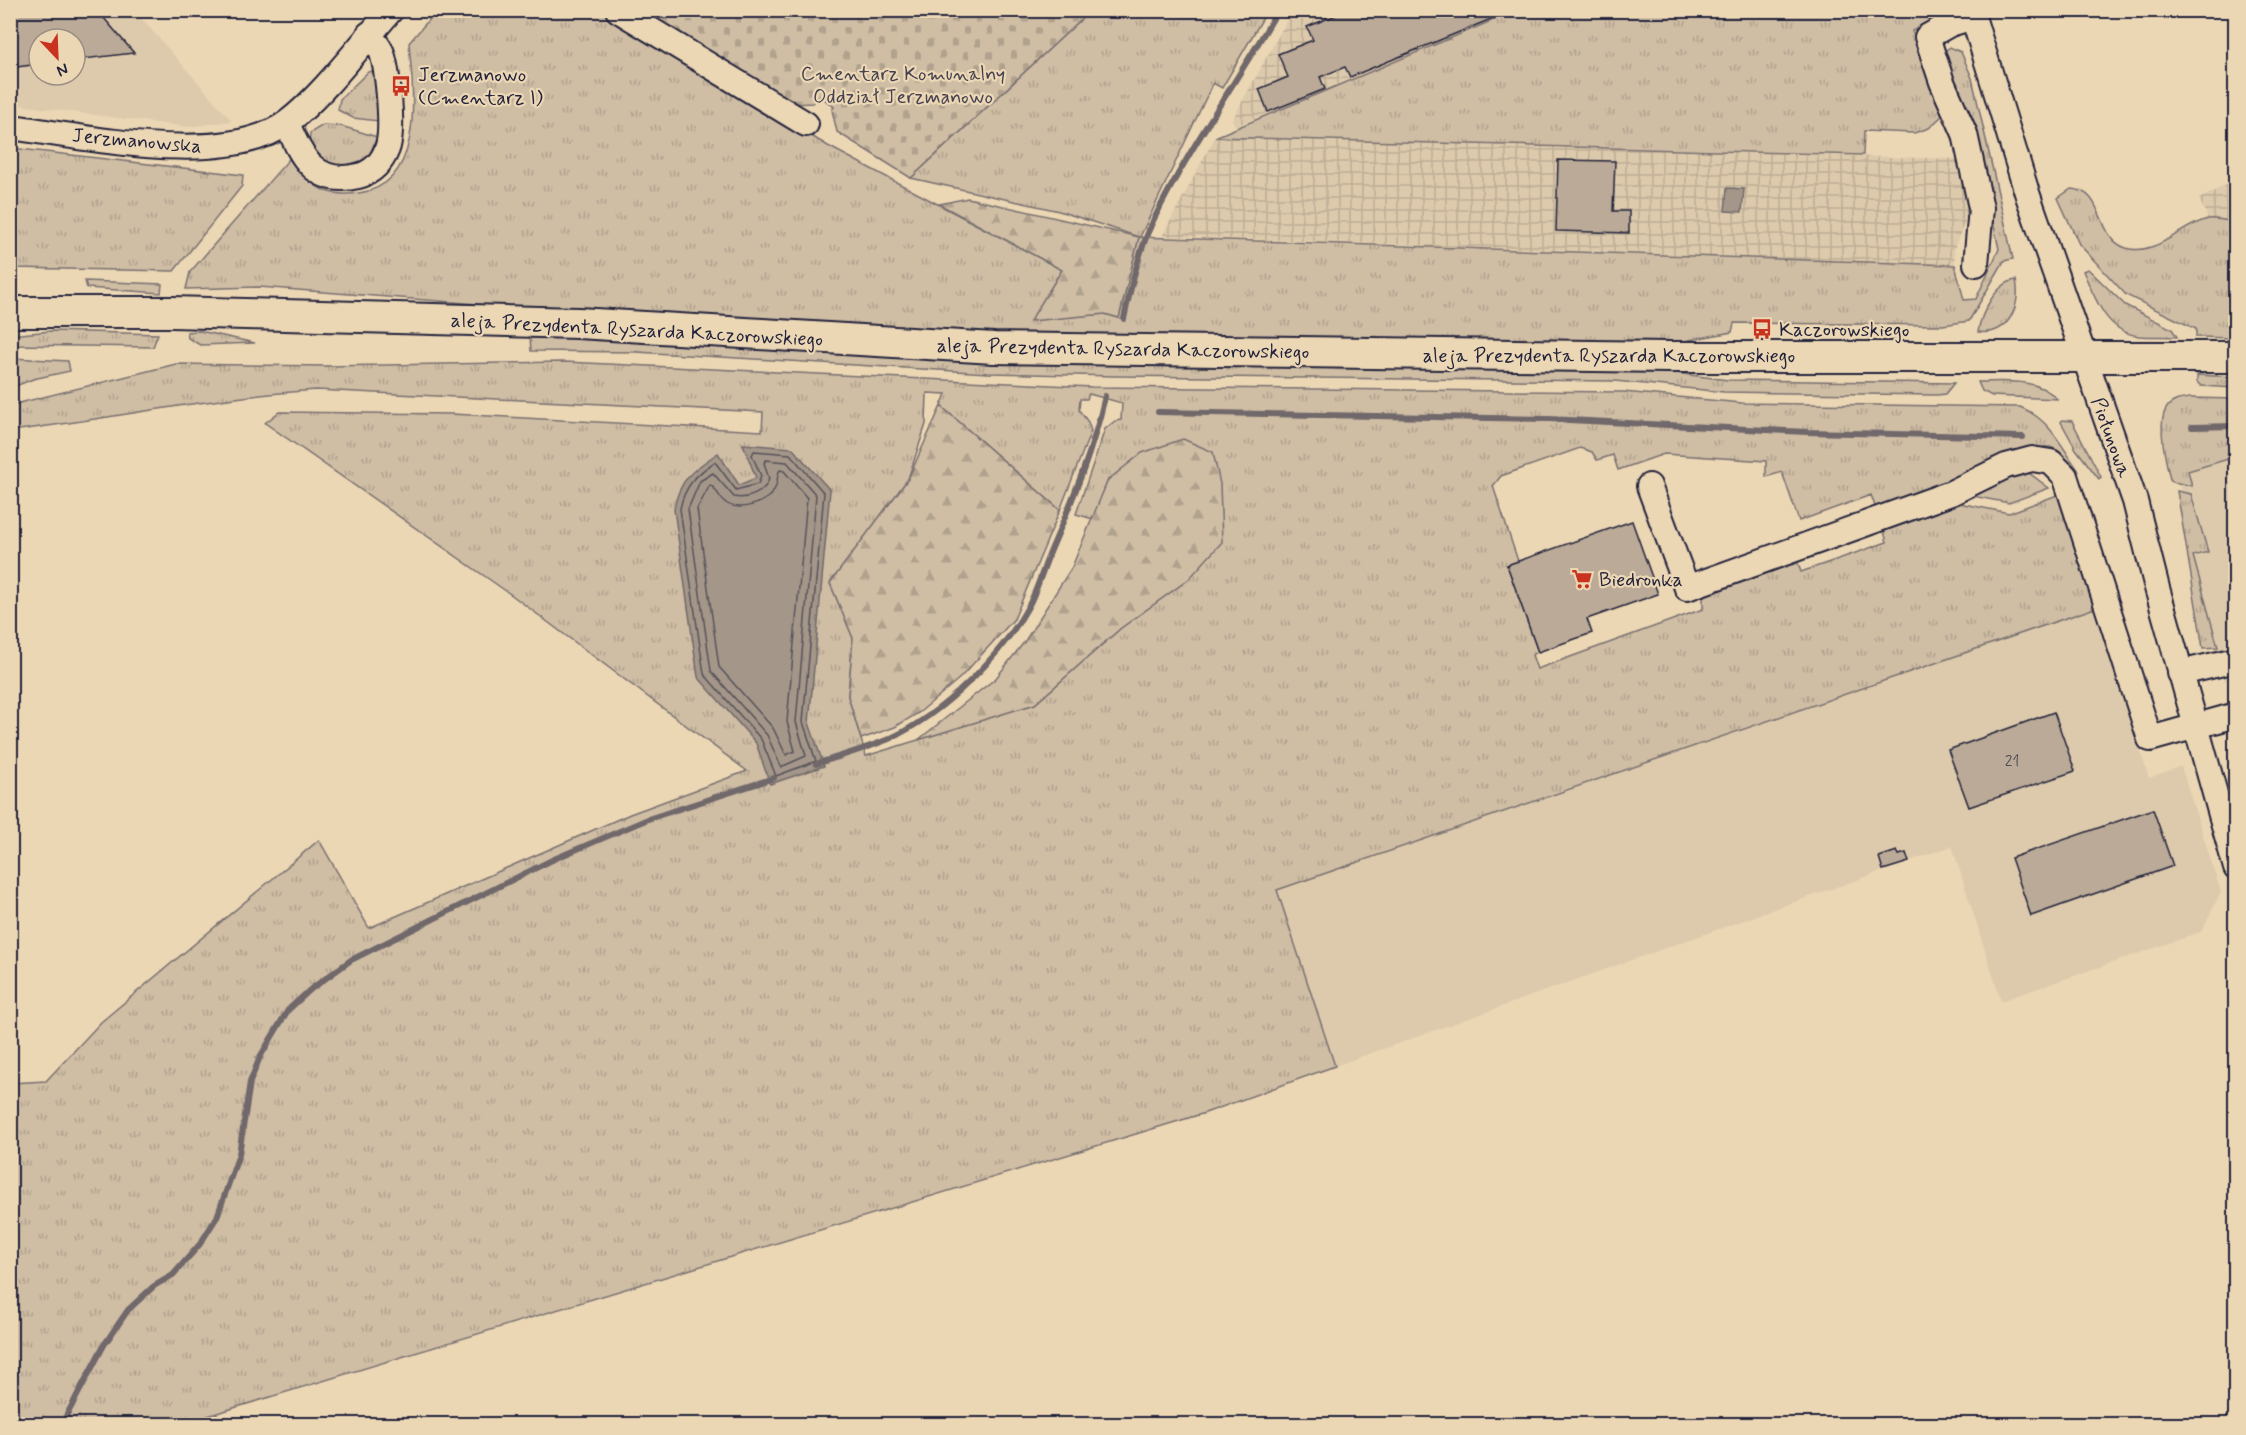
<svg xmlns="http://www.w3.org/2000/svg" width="2246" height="1435" viewBox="0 0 2246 1435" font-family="Mynerve,sans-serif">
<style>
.built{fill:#ddcaac;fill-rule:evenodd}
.industrial{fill:url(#industrial-grid)}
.grass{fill:url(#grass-tufts);stroke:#787070;stroke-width:1.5;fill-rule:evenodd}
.forest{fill:url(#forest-firs);stroke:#787070;stroke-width:1.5}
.cemetery{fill:url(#cemetery-stones);stroke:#787070;stroke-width:1.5}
.water{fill:#a49789;stroke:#70686a;stroke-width:1.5}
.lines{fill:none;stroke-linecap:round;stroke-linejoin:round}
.shore{stroke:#56515a;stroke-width:1.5}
.stream{stroke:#70686a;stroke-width:6}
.building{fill:#baaa97;stroke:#22223b;stroke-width:1.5}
.minor-casing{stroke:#22223b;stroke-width:28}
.major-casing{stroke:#22223b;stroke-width:34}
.minor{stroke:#ecd7b5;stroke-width:24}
.major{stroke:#ecd7b5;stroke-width:30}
.labels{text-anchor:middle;stroke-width:4.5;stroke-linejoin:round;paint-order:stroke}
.number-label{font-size:16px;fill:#484452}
.park-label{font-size:20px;fill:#454150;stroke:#ecd7b5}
.poi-label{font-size:20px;fill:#22223b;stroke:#ecd7b5;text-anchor:start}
.street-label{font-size:20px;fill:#22223b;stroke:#ecd7b5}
</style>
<defs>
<pattern id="industrial-grid" width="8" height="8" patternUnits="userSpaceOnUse" patternTransform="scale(1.5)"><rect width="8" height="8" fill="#ddcaac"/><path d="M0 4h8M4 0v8" fill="none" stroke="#bdad95"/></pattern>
<pattern id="grass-tufts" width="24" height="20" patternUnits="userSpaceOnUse" patternTransform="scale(1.5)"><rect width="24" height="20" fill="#cfbda4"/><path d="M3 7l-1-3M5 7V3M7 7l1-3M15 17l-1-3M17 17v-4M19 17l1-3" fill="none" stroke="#b1a28e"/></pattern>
<pattern id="forest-firs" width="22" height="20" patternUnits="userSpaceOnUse" patternTransform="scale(1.5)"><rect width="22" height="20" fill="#cfbda4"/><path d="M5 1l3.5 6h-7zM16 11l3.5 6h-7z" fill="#b1a28e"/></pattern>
<pattern id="cemetery-stones" width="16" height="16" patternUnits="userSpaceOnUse" patternTransform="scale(1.5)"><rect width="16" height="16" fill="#cfbda4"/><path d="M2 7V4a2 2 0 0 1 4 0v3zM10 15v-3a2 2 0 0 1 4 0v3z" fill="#b1a28e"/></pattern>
</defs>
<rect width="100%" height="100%" fill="#ecd7b5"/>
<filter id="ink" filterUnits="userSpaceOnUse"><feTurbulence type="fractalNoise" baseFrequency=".0167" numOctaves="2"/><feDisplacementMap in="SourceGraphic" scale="12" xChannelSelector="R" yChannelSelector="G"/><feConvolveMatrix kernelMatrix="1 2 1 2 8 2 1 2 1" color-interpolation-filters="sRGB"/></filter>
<g filter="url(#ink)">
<g class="built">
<path d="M11,11h124l97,110 -45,6 -176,-23zM39,39h36v36h-36z"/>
<polygon points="2235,451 2235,678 2225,681 2192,556 2176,465"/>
<polygon points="2095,608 2149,778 2181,766 2221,892 2201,932 2001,1001 1952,846 1335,1066 1277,890"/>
</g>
<g class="industrial">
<polygon points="1292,11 1515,11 1236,126 1232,120"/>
<polygon points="1215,137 1959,159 1970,209 1954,249 1955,265 1162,236"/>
<polygon points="2235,180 2235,222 2208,219 2199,199"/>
</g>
<g class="grass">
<path d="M437,10l166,1 225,135 234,124 -31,50 74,-6 14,4 20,-81 -80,-26 -148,-33 179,-167h177l-45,77 -9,-5 -73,154 815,28 9,35 12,-1 23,-50 -14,-63 -42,-129 2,-6 5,-4 11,5 11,26 41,181 -9,2 -35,60 -26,4 -209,-2 -2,9 -54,10 -654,-7 -508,-28 -257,-20 -73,2 4,-17 99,-113c24,26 32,39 70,34 67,-9 54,-102 50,-150z"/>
<polygon points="1515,11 1949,11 1912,31 1944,114 1929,128 1914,133 1864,131 1863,155 1215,137"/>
<polygon points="374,71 378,91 378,121 353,118 338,110 340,99 368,72"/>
<path d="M323,125l18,1 36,11 -9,21 -33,12c-16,-9 -28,-18 -25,-37z"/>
<polygon points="11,148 243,175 242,186 174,271 11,268"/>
<path d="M2071,189c35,1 24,49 55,59 30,9 55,-23 82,-29 8,-1 19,2 27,3v116l-39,-1v-8l-70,-34 -47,-51 -21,-46z"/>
<path d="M2088,269l37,36 47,24 5,8c-12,-1 -25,0 -38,-1 -33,-4 -44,-38 -56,-65z"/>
<path d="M2016,280c5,26 -7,56 -38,52 3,-19 18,-49 38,-52z"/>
<polygon points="85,281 162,284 161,293 87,288"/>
<polygon points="51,331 158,334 153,347 11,345 11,335"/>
<polygon points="200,331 255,343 200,345 188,338 187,332"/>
<polygon points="530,337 1652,370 1728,380 1954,383 1945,394 1937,395 1724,392 1615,381 1115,376 988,373 636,352 531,351"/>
<polygon points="11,358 68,361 70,371 33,379 11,388"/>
<path d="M565,362l527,25 531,5 119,11 278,4c30,12 41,39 59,64l-3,5c-7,-13 -16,-31 -32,-29l-168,62 -5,-14 -72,26 -17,-49 -16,5v-16l-102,-7 -46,16 -5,-15 -16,5 -5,-8 -12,-4 -79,28 -8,10 25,75 -11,4 31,87 -6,3 5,14 166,-60v-13l7,-7 86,-31 5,14 86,-30 -4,-14 71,-26 55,11 51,-19 35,114 -818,282 58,176 -130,47 -1024,311h-170v-341l35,-2 55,-59 218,-182 50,88 261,-114 117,-43 -234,-175 -248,-173 14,-11 173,2 310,17 1,-19 -447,-22c-103,7 -203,28 -305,41v-26l165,-41 150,2zM927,393l19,1 -5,12 119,104 31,-79 -3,-9 -9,-12 1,-11h7l2,-5 33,9 -1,17 -6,1 -10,8 -29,85 17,5 15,-39 81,99 -68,49 -86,76 -169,52 -18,-60 5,-58 -23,-55 78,-104 18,-55z"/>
<polygon points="2197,375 2235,377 2235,388 2201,386 2197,382"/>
<path d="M1978,382c26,0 60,-5 79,17l-65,-3 -10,-5z"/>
<path d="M2190,398l45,1v58l-47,14 4,15 -19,-4 -3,-3c-4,-16 -13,-55 -4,-70 5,-9 16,-10 24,-11z"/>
<polygon points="2062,420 2072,421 2101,477 2099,479 2076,449 2061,422"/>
<polygon points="2022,472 2029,473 2049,488 2009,503 1972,496 2010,475"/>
<polygon points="2177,491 2191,494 2208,552 2193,556 2218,647 2203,648"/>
</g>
<g class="forest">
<polygon points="968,198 1139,237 1119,318 1105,314 1030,321 1062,270 939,204"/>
<polygon points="941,406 1060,510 1014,619 961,677 920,712 895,727 861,739 848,696 853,638 830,583 908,479"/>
<polygon points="1183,439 1213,452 1220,484 1222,542 1189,579 1121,628 1035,704 918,740 996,678 1025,641 1072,567 1108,480 1142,453"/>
</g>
<polygon class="cemetery" points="638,11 1090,11 911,178 837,132 832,110 834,107 820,96 813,103 792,104"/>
<g class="water">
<polygon points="1727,188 1744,189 1742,212 1725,211"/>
<path d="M743,444l49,4 38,42 -21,233 15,43 -54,18 -14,-41 -58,-66 -24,-168c5,-30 20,-40 44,-56l21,32 17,-7z"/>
</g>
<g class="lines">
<g class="shore">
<path d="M754,451l36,3 34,39 -21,229 13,39 -40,15 -15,-37 -57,-65 -24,-165c4,-22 16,-35 35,-47l21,28 22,-6 3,-8 -9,-21z"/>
<path d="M766,460l21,2 29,33 -20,227 10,34 -25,11 -14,-32 -56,-64 -23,-162 12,-28 13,-8 21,24c13,3 31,-4 35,-18l-5,-16z"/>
<path d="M780,470l4,1 23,27 -20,224 8,29 -9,4 -13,-27 -54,-61 -22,-158 13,-24c7,4 9,13 16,18 13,9 38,1 47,-11 6,-8 3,-17 7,-22z"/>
</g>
<g class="stream">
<path d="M1124,319c7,-33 15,-69 30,-100 36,-73 84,-139 124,-209"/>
<polyline points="1158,412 1549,419 1807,432 2023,437"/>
<polyline points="2192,427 2236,426"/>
<path d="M816,764c24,-8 49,-15 73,-25 54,-25 112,-82 140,-134 9,-17 14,-37 22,-55 22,-51 42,-100 54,-154"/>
<polyline points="62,1424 104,1345 128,1310 154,1286 173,1275 200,1244 217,1217 239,1154 250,1082 260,1057 288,1010 311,989 351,960 554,859 648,819 774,778"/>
</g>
</g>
<g class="building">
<polygon points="10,10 97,10 134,53 75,60 75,39 39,39 39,64 10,68"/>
<polygon points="1348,10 1513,10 1350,77 1345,67 1320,77 1325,89 1268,112 1259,89 1288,77 1278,54 1313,40 1307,27"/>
<polygon points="1558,160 1615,161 1613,211 1629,211 1629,233 1556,231"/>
<polygon points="1632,521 1658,594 1587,619 1592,633 1538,652 1507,565"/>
<polygon points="2054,712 2075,771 1969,807 1948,750"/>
<polygon points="2153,809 2173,866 2031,916 2011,858"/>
<polygon points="1897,851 1899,855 1906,853 1909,862 1883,870 1879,857"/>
</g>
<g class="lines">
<g class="minor-casing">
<g id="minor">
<polyline points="618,10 806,124"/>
<polyline points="1971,10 2028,196 2135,501 2157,588 2236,868"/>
<polyline points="1973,17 1950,24 1927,37 1942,82 1965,134 1981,208 1976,264"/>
<path d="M287,123c14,34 28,63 71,53 14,-3 24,-14 29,-27 7,-18 1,-77 -5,-96 -2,-6 -9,-13 -13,-19"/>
<path d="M10,127c74,9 216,42 278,-5 34,-26 73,-78 103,-112"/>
<polyline points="1649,486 1687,588 1951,493 2006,466 2032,459 2051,462 2065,476 2150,739 2236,715"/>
<polyline points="2180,673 2236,660"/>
</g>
</g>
<g class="major-casing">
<polyline id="major" points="10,312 172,312 578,323 994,348 1668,357 2236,357"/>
</g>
<use href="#minor" class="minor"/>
<use href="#major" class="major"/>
</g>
</g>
<defs>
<g id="bus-bare" transform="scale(1.62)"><path d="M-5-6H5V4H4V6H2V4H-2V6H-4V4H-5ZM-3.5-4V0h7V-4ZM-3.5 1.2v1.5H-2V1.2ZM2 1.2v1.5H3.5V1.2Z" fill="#c8321e" stroke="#ecd7b5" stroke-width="2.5" paint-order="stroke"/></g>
<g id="supermarket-bare" transform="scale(1.62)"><path d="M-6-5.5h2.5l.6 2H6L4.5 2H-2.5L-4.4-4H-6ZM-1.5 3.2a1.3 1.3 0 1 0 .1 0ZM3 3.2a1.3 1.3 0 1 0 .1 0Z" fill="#c8321e" stroke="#ecd7b5" stroke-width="2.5" paint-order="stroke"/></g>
</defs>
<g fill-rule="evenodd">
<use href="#bus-bare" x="401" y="86"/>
<use href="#bus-bare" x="1762" y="329"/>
<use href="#supermarket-bare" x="1582" y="579"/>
</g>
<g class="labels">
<g class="number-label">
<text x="2012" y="766">21</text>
</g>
<g class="park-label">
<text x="903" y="80">Cmentarz Komunalny<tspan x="903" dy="23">Oddział Jerzmanowo</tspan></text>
</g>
<g class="poi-label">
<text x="418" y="81">Jerzmanowo<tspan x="418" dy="23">(Cmentarz I)</tspan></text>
<text x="1779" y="336">Kaczorowskiego</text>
<text x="1599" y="586">Biedronka</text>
</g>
<g class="street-label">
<text transform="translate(137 140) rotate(5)" y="7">Jerzmanowska</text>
<text transform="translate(637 329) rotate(3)" y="7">aleja Prezydenta Ryszarda Kaczorowskiego</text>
<text transform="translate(1123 348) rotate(1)" y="7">aleja Prezydenta Ryszarda Kaczorowskiego</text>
<text x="1609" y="362">aleja Prezydenta Ryszarda Kaczorowskiego</text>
<text transform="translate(2112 437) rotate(70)" y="7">Piołunowa</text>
</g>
</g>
<rect width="2246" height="1435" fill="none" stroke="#ecd7b5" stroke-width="36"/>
<rect x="18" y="18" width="2210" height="1399" fill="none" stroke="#22223b" stroke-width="2" filter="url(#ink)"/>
<g transform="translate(57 57) rotate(157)"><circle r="28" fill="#ecd7b5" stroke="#9b8f84" stroke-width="1.5"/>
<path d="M0-4.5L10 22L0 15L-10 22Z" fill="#c8321e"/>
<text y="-9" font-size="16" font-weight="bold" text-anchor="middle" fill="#22223b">N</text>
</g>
</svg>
